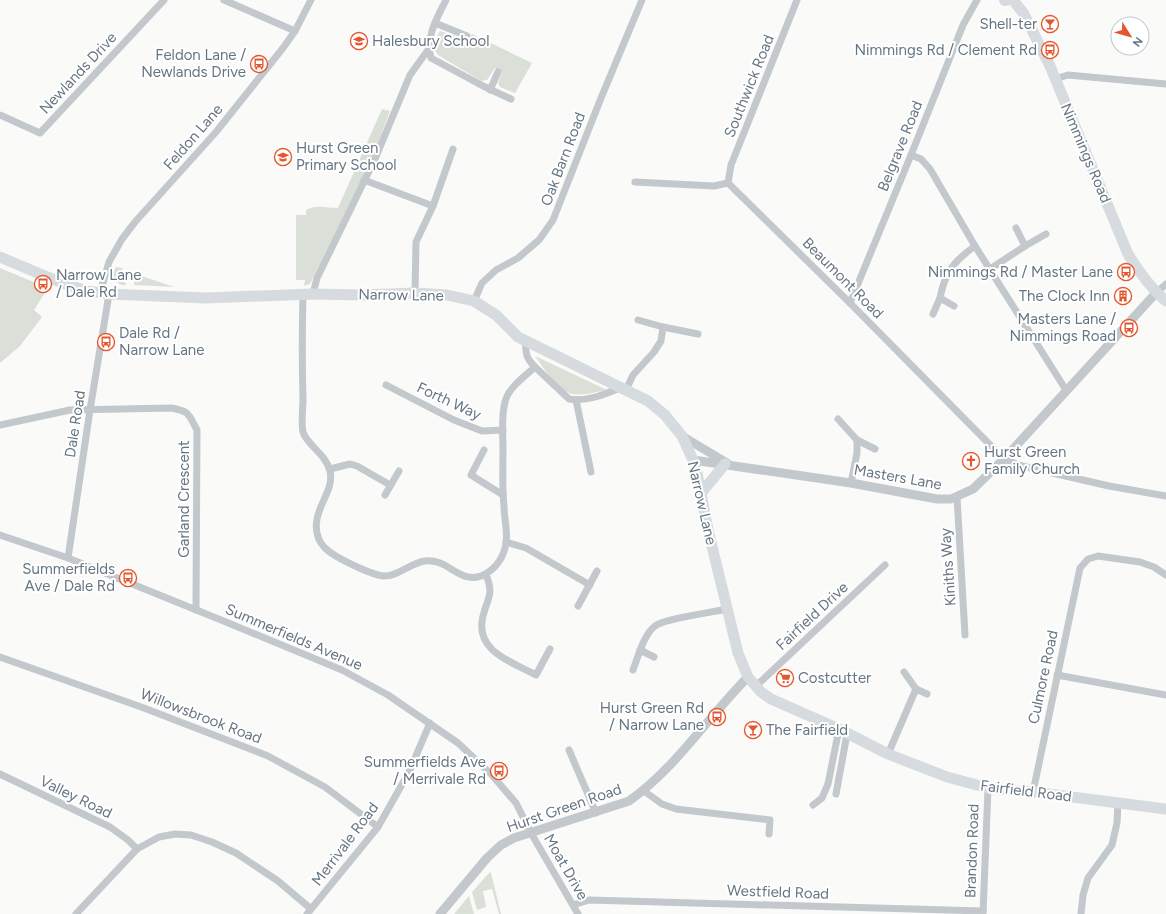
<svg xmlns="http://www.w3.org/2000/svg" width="1166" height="914" viewBox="0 0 1166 914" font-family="Figtree,sans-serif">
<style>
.green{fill:#dadfd7}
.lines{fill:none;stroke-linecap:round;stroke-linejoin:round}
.minor{stroke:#c3c8cc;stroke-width:7}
.tertiary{stroke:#c3c8cc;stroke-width:9}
.secondary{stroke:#d6dbdf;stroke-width:11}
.primary{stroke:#d6dbdf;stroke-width:12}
.labels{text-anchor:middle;stroke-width:4;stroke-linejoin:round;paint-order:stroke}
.poi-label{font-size:15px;fill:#657683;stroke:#fff;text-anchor:end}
.street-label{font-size:15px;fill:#657683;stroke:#fff}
</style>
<rect width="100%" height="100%" fill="#fafaf8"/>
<g class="green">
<polygon points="440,31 468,40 472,34 532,63 515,93 500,87 498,83 502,72 495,68 487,80 481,81 438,55 434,49 436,38"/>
<path d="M382,109l8,2 -16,43 -64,130 -6,2 1,-6h-9v-65h10v-5c11,-6 19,-2 32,-2z"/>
<path d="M116,267l6,1 4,17c-10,1 -16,-9 -10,-18z"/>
<polygon points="0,268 48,288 34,310 42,317 20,346 0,363"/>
<polygon points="136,274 174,287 134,285"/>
<path d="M535,356l72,34c-12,2 -26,7 -38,3 -13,-5 -26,-26 -34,-37z"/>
<polygon points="490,872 491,873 501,914 499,914 492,889 483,891 486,907 477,910 472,892"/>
<polygon points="469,896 474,914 454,914"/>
</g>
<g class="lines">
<g class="minor">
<polyline points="224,0 295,31"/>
<path d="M446,0c-9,18 -21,38 -15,58l52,28 28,13"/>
<polyline points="435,23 467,36"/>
<polyline points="1055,79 1068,75 1166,84"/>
<polyline points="490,90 498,72"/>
<polyline points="0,115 40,133 164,0"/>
<polyline points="911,155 921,159 930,169 975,246 1066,390"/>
<polyline points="364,180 433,206"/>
<polyline points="635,182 714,186 728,183 850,303 1004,459 1022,466 1109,486 1166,496"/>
<polyline points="728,183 731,165 797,0"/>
<polyline points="1016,228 1025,246"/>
<polyline points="990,269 1025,246 1046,234"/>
<polyline points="100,293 109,262 122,239 135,222 216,132 283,48 295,31 311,0"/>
<polyline points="415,293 416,242 433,206 453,149"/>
<polyline points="1156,293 1166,284"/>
<path d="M303,294c-1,35 -1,70 0,105 0,8 -2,26 0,33 4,13 23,22 27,39 4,17 -10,31 -13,48 -5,28 17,37 38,47 9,4 19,9 29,10 15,0 26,-13 41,-15 23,-4 37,28 62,12 11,-7 17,-17 19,-30 2,-11 -2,-25 -2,-37 -2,-19 -1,-38 -1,-57 0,-15 -2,-32 2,-47 3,-14 20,-26 30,-35 -8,-8 -10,-13 -9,-25"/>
<polyline points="313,294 317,278 375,159 410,75 428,50"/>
<path d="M940,298c5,-26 14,-37 35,-52"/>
<polyline points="474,301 482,283 496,270 518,258 539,240 553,220 601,98 642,0"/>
<polyline points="850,303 911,155 963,25 977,0"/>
<polyline points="933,314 940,298 954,306"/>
<polyline points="638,320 663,327 698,334"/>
<path d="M535,367l34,32c18,3 37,-5 53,-12"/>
<polyline points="386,385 454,420 482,431 503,430"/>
<polyline points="626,390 633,375 654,352 661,341 663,327"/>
<polyline points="576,400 591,472"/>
<polyline points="838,419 857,440 857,453 851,483"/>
<path d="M0,425l70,-15 101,-2c18,3 17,5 26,22l-1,180"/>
<polyline points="857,440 875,449"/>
<polyline points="484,450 471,475 503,495"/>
<polyline points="330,469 350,464 357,466 390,485"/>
<polyline points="385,495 399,471"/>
<polyline points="957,497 965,635"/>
<polyline points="0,535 68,558 226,622 342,670 388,695 458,743 491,774 516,803 531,833 578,914"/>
<polyline points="506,542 526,548 590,585"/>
<polyline points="68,558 90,410 109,294"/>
<path d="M486,574c8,22 2,22 -3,42 -9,35 29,46 53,59l14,-26"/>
<polyline points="578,606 597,571"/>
<polyline points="640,650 654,657"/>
<polyline points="0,657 144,708 268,756 325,787 378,827"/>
<path d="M633,670c5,-13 11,-36 22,-44 8,-7 59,-14 72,-17"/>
<polyline points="904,672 916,689 927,694"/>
<polyline points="1057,675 1166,695"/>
<polyline points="756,686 885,565"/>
<polyline points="569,750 596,813"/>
<polyline points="888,754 916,689"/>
<polyline points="0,774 110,827 128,840 137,849"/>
<polyline points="644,791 662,804 676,809 770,820 769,834"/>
<polyline points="1033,792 1080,568 1088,559 1098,556 1140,562 1154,567 1166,575"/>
<polyline points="836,794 847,734"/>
<polyline points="813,805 822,798 828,784 839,729"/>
<polyline points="573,905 589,900 983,911"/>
<polyline points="76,914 137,849 159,837 175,834 191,835 212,842 236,853 278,881 311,909"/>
<polyline points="307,914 378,827 409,772 430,723"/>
<polyline points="983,914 988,788"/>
<polyline points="1081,914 1083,895 1088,878 1112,845 1117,823 1118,803"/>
</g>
<g class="tertiary">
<polyline points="682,436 727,463"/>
<polyline points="693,460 851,483 937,499 951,499 973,489 1004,459 1156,293"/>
<path d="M440,914l47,-56 14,-13 13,-7 115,-37c46,-32 79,-84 119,-124"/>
</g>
<g class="secondary">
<path d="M1013,0l11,14 26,52 78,188c11,18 22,34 38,47"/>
<polyline points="0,257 33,271 62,283 87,291 109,294 205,298 313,294 363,295 415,293 447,295 474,301 496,315 518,337 648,401 665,415 682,436 693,460 697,473 708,530 738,653 748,677 761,692 771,699 839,729 888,754 947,777 988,788 1033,792 1166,809"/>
<polyline points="701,493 725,464"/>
</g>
<polyline class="primary" points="1005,0 1006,0"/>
</g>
<defs>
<g id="bar-ring" transform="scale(0.9)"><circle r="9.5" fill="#fff" stroke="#e4572e" stroke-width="1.5"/><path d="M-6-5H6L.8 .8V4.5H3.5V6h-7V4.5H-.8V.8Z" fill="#e4572e"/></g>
<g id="school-ring" transform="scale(0.9)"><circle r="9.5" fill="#fff" stroke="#e4572e" stroke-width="1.5"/><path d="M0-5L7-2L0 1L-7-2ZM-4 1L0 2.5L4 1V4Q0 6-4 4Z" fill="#e4572e"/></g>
<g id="bus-ring" transform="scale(0.9)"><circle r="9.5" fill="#fff" stroke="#e4572e" stroke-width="1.5"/><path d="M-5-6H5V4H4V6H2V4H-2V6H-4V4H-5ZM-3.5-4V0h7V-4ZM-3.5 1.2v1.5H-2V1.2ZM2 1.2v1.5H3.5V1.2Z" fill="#e4572e"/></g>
<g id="building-ring" transform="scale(0.9)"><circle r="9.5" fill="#fff" stroke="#e4572e" stroke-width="1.5"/><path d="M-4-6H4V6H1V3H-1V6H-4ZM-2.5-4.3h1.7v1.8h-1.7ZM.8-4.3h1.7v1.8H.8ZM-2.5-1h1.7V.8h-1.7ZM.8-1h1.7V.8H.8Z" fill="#e4572e"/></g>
<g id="church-ring" transform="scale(0.9)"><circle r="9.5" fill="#fff" stroke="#e4572e" stroke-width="1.5"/><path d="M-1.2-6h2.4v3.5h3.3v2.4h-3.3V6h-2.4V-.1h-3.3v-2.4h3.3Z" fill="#e4572e"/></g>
<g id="supermarket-ring" transform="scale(0.9)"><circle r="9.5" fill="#fff" stroke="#e4572e" stroke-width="1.5"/><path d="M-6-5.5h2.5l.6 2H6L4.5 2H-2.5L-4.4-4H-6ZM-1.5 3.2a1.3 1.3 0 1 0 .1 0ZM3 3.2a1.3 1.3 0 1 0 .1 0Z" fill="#e4572e"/></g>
</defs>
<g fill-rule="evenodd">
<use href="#bar-ring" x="1050" y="24"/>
<use href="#school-ring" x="359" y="41"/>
<use href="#bus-ring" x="1050" y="50"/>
<use href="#bus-ring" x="259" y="64"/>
<use href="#school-ring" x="283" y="157"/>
<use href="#bus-ring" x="1126" y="272"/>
<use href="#bus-ring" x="43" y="284"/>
<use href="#building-ring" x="1123" y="296"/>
<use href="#bus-ring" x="1129" y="328"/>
<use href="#bus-ring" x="106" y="342"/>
<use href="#church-ring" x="971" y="461"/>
<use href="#bus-ring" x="128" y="578"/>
<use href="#supermarket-ring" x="785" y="678"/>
<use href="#bus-ring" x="717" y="717"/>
<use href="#bar-ring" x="753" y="730"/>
<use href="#bus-ring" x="499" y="771"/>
</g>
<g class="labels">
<g class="poi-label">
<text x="1037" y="29">Shell-ter</text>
<text x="372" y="46" text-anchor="start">Halesbury School</text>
<text x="1037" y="55">Nimmings Rd / Clement Rd</text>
<text x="246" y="60">Feldon Lane /<tspan x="246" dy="17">Newlands Drive</tspan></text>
<text x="296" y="153" text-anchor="start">Hurst Green<tspan x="296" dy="17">Primary School</tspan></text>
<text x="1113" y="277">Nimmings Rd / Master Lane</text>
<text x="56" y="280" text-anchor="start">Narrow Lane<tspan x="56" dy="17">/ Dale Rd</tspan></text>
<text x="1110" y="301">The Clock Inn</text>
<text x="1116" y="324">Masters Lane /<tspan x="1116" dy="17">Nimmings Road</tspan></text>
<text x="119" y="338" text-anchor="start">Dale Rd /<tspan x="119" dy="17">Narrow Lane</tspan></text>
<text x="984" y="457" text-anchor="start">Hurst Green<tspan x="984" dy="17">Family Church</tspan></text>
<text x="115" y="574">Summerfields<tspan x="115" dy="17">Ave / Dale Rd</tspan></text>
<text x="798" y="683" text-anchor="start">Costcutter</text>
<text x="704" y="713">Hurst Green Rd<tspan x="704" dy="17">/ Narrow Lane</tspan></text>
<text x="766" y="735" text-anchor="start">The Fairfield</text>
<text x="486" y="767">Summerfields Ave<tspan x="486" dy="17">/ Merrivale Rd</tspan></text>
</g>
<g class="street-label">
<text transform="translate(78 73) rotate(-47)" y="5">Newlands Drive</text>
<text transform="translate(749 86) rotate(-68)" y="5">Southwick Road</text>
<text transform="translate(193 137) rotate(-49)" y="5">Feldon Lane</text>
<text transform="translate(900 146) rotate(-68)" y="5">Belgrave Road</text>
<text transform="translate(1086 153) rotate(67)" y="5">Nimmings Road</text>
<text transform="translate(563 159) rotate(-69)" y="5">Oak Barn Road</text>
<text transform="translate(843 278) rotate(45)" y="5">Beaumont Road</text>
<text transform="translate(401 295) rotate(1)" y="5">Narrow Lane</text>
<text transform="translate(449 401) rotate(25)" y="5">Forth Way</text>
<text transform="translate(75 424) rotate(-81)" y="5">Dale Road</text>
<text transform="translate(898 477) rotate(10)" y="5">Masters Lane</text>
<text transform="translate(184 499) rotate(-90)" y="5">Garland Crescent</text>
<text transform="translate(702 503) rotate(77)" y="5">Narrow Lane</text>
<text transform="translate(948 567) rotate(-94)" y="5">Kiniths Way</text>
<text transform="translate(812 616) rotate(-43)" y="5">Fairfield Drive</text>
<text transform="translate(294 637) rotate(23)" y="5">Summerfields Avenue</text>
<text transform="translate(1043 677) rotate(-78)" y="5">Culmore Road</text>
<text transform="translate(201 716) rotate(21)" y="5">Willowsbrook Road</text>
<text transform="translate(1026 791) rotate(7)" y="5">Fairfield Road</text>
<text transform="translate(76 797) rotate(26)" y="5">Valley Road</text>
<text transform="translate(564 808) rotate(-19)" y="5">Hurst Green Road</text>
<text transform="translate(345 844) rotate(-53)" y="5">Merrivale Road</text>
<text transform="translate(972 851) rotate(-88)" y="5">Brandon Road</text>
<text transform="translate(566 867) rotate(60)" y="5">Moat Drive</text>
<text transform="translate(778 892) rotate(2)" y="5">Westfield Road</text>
</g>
</g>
<g transform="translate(1130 36) rotate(127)"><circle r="19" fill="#ffffff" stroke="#c1c8cd"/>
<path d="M0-3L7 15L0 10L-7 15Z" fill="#e4572e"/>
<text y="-6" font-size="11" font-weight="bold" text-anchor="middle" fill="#657683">N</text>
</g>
</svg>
